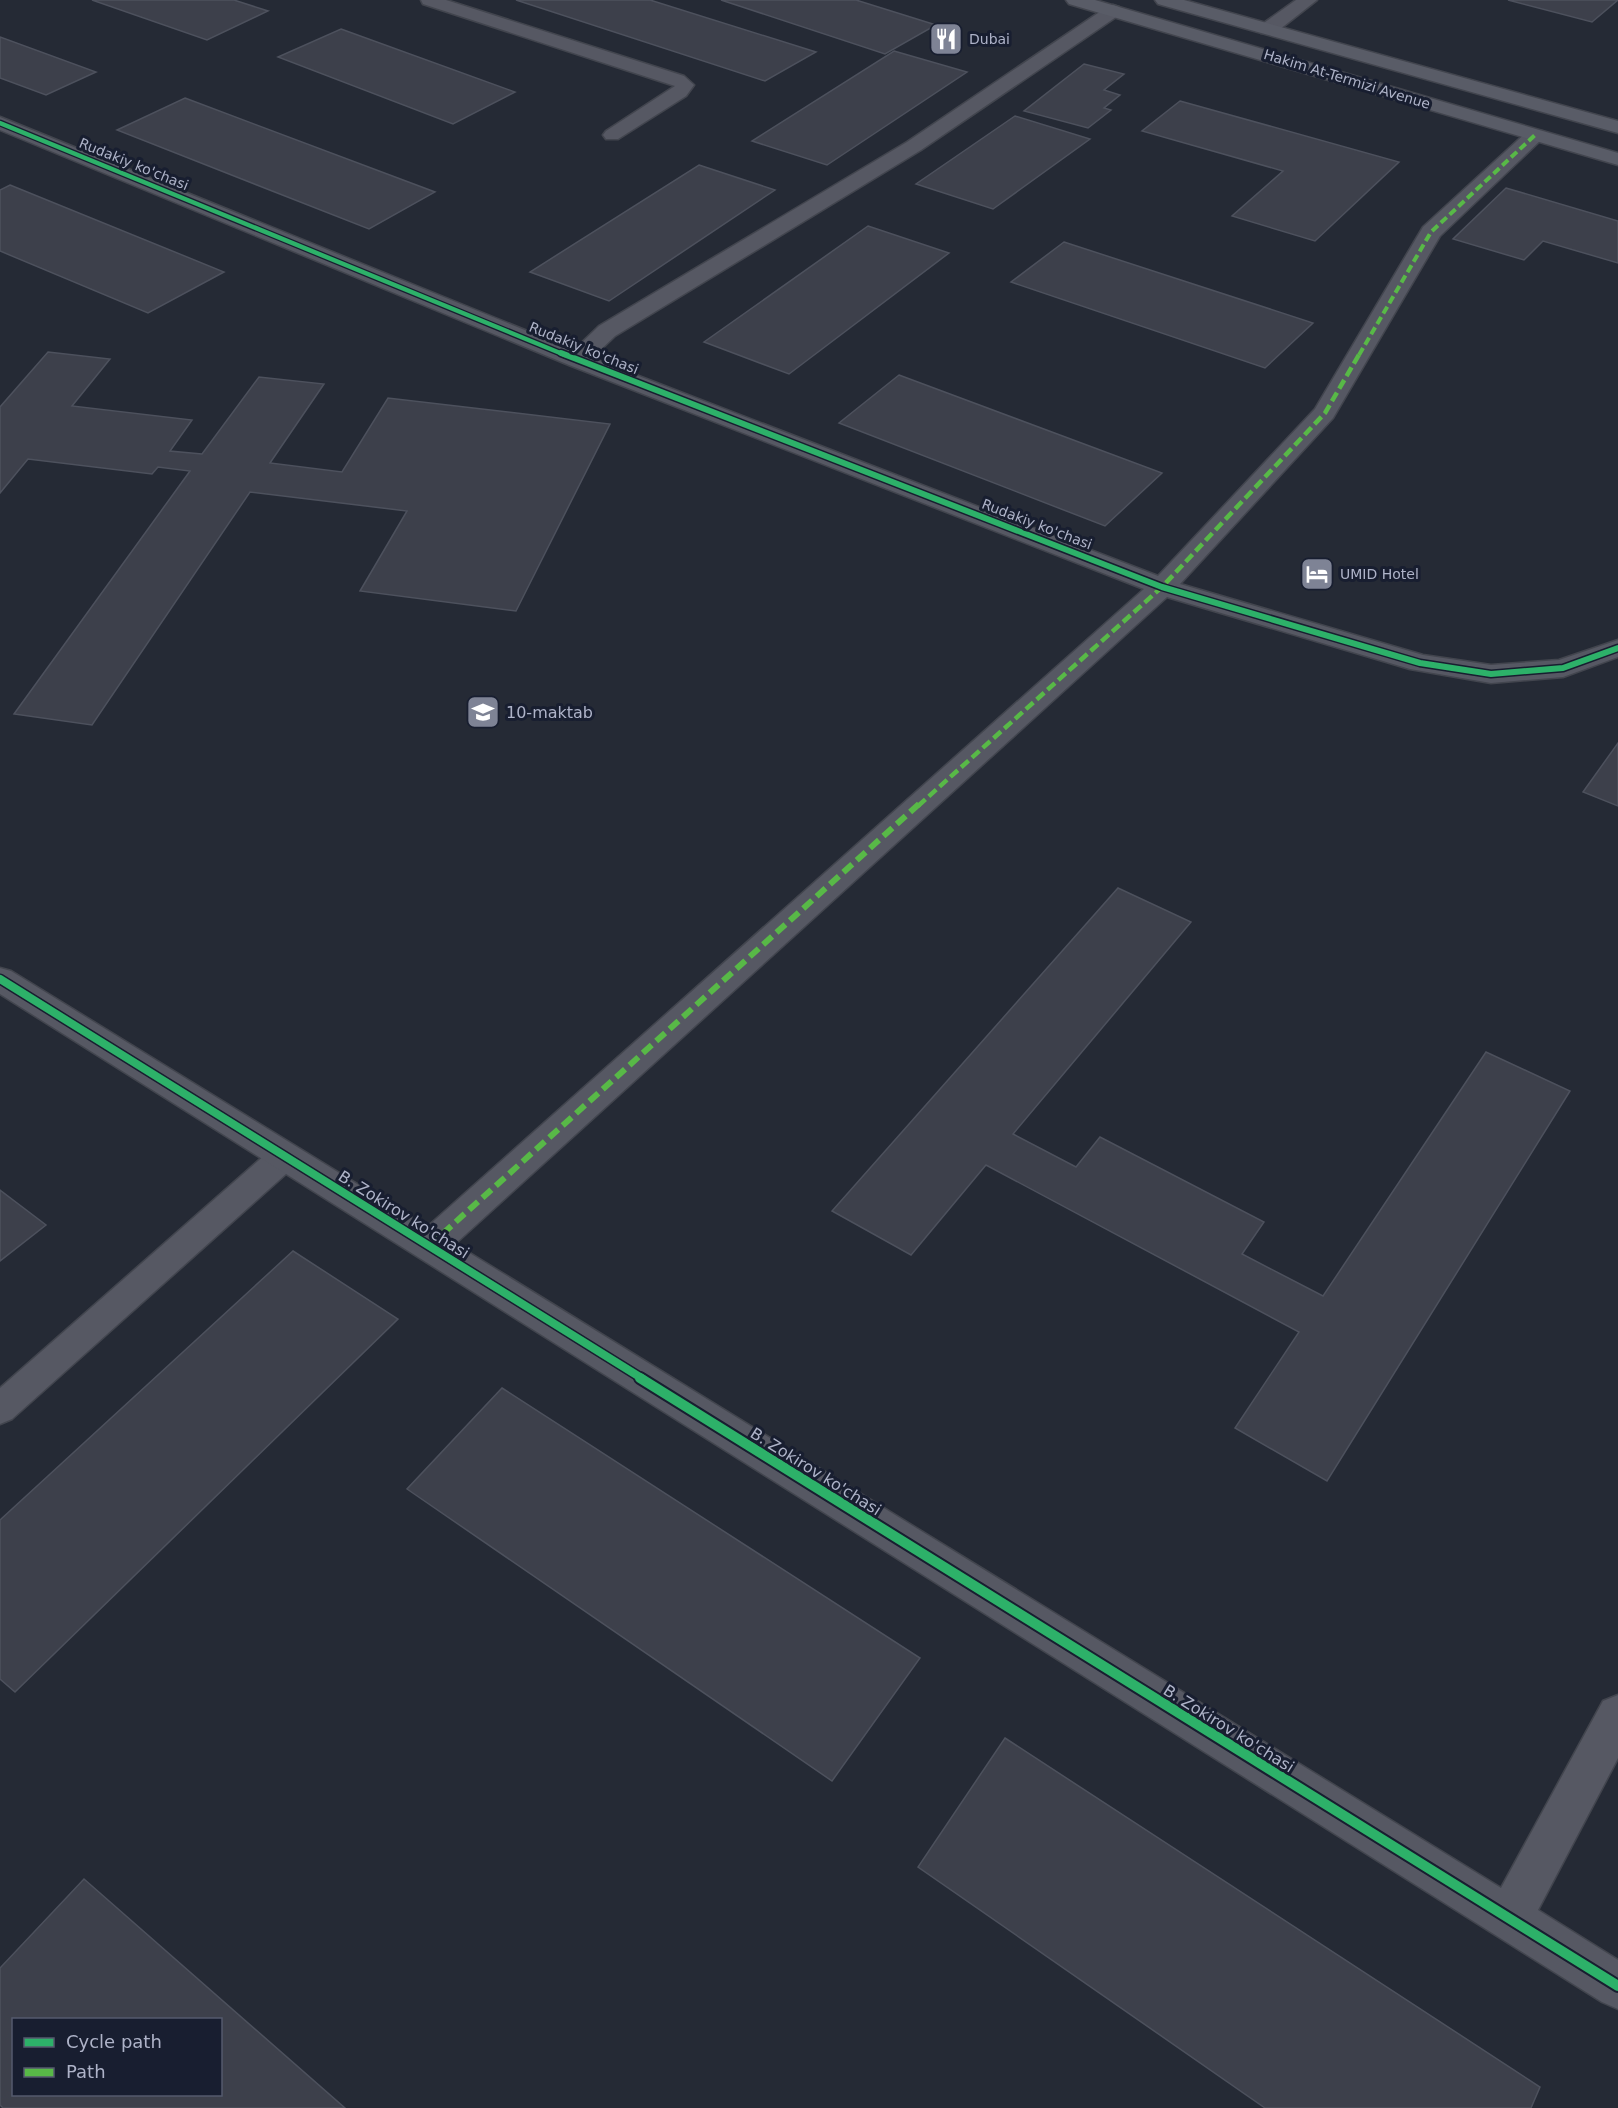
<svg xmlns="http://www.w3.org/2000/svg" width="1618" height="2108" viewBox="0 0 1618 2108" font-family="'DejaVu Sans',sans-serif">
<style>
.building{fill:#3d404b;stroke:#4d515d;stroke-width:1.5;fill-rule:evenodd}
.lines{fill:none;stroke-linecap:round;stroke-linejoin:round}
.service-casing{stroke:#42454e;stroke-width:3}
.minor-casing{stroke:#42454e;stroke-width:3}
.secondary-casing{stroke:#42454e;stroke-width:3}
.service{fill:#565863;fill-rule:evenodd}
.minor{fill:#565863;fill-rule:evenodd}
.secondary{fill:#595c67;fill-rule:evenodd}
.quiet-far2{stroke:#58b947;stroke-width:4;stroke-dasharray:8 4;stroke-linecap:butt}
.quiet-far1{stroke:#58b947;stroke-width:4.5;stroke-dasharray:10 4.5;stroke-linecap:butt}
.quiet{stroke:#58b947;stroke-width:6;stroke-dasharray:12 6;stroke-linecap:butt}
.cycleway-far3-casing{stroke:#181e30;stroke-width:7}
.cycleway-far2-casing{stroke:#181e30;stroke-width:9}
.cycleway-far1-casing{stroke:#181e30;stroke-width:11}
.cycleway-casing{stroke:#181e30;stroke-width:14}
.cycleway-far3{stroke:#2db169;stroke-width:4.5}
.cycleway-far2{stroke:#2db169;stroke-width:6}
.cycleway-far1{stroke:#2db169;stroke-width:8}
.cycleway{stroke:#2db169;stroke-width:10}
.labels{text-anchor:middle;stroke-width:6;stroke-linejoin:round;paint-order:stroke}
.far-poi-label{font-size:14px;fill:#aeb3c8;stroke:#181e30;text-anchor:start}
.far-street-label{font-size:14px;fill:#aeb3c8;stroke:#181e30}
.poi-label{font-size:16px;fill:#aeb3c8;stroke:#181e30;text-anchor:start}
.street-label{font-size:16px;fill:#aeb3c8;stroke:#181e30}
</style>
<rect width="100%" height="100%" fill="#252a35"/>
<g class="building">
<polygon points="92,0 234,0 268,11 207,40"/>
<polygon points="516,0 650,0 816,52 765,81"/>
<polygon points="721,0 856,0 936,25 885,54"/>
<polygon points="1508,0 1618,0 1592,22"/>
<polygon points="341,29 515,92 453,124 278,57"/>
<polygon points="0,37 96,72 46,95 0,78"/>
<polygon points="894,51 967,72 827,165 752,141"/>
<polygon points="1084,64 1124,74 1104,90 1120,95 1104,108 1111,110 1088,128 1024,111"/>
<polygon points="185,98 435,192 369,229 117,130"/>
<polygon points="1180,101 1399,162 1315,241 1232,216 1283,171 1142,131"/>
<polygon points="1015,116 1090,139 993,209 916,184"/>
<polygon points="699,165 775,190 609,301 530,272"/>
<polygon points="10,185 224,272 148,313 0,251 0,190"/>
<polygon points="1506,188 1618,221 1618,263 1543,241 1524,260 1453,239"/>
<polygon points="868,226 949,253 789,374 704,342"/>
<polygon points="1064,242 1313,323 1265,368 1011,282"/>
<polygon points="48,352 110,359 72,406 192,420 170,451 202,454 259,377 324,384 270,463 342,472 388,398 610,424 516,611 360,591 407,511 250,492 92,725 14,714 190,471 158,467 152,474 28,459 0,493 0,407"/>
<polygon points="899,375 1162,473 1105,526 839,423"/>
<polygon points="1618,743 1618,806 1583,792"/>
<polygon points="1118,888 1191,922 1013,1134 1076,1167 1100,1137 1264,1222 1242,1254 1323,1296 1486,1052 1570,1091 1327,1481 1235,1428 1299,1332 986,1165 911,1255 832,1211"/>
<polygon points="0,1190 46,1225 0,1261"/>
<polygon points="293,1251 398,1319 15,1692 0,1679 0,1520"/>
<polygon points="502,1388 920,1658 832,1781 407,1489"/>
<polygon points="1005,1738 1540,2087 1531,2108 1265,2108 918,1867"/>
<path d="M84,1879l261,229h-342l-3,-3v-137zM14,2020h206v74h-206z"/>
</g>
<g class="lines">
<g class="service-casing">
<g id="service">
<polygon points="421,0 446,0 684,76 694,85 686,96 618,139 606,139 603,135 606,131 675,86 423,4"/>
<polygon points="285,1144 296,1147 301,1156 296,1165 12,1419 0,1424 0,1388 274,1147"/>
</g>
</g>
<g class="minor-casing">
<g id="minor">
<polygon points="1296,0 1317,0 1275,33 1261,33 1259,29 1261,25"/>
<polygon points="1113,5 1119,7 1122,11 1119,15 921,150 615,336 592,358 1158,576 1315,409 1423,227 1528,131 1542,131 1545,135 1542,139 1440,236 1333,418 1180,584 1423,655 1491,665 1559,660 1618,640 1618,657 1563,677 1491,683 1410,669 1167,597 455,1244 1501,1888 1603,1701 1618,1695 1618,1758 1538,1910 1618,1960 1618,2009 1602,2002 0,994 0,968 11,971 427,1227 1144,589 569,365 0,130 0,117 574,350 599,326 907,142 1107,7"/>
</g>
</g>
<g class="secondary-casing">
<g id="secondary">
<polygon points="1066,0 1095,0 1618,153 1618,165 1069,4"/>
<polygon points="1155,0 1184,0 1618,121 1618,133 1158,4"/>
</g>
</g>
<use href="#service" class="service"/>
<use href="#minor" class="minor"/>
<use href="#secondary" class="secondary"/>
<polyline class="quiet-far2" points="1359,355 1431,232 1535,135"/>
<polyline class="quiet-far1" points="918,806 1162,587 1325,413 1360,353"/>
<polyline class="quiet" points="429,1246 919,804"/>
<g class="cycleway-far3-casing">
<polyline id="cycleway-far3" points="0,123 565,355"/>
</g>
<g class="cycleway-far2-casing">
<polyline id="cycleway-far2" points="561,353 1162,587 1420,663 1491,674 1563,668 1618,648"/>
</g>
<g class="cycleway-far1-casing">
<polyline id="cycleway-far1" points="0,979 643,1379"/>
</g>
<g class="cycleway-casing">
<polyline id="cycleway" points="640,1378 1618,1986"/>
</g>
<use href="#cycleway-far3" class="cycleway-far3"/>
<use href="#cycleway-far2" class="cycleway-far2"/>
<use href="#cycleway-far1" class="cycleway-far1"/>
<use href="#cycleway" class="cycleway"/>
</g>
<defs>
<g id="restaurant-square" transform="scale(1.725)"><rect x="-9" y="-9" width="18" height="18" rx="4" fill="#7e8395" stroke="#181e30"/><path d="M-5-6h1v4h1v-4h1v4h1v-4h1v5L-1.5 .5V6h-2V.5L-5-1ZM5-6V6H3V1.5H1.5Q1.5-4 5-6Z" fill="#fff"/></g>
<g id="hotel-square" transform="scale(1.725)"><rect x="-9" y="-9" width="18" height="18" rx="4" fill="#7e8395" stroke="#181e30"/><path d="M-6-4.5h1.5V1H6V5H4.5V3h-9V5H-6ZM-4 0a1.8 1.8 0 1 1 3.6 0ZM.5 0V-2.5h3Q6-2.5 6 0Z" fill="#fff"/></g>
<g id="school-square" transform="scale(1.725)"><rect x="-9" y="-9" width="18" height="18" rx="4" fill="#7e8395" stroke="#181e30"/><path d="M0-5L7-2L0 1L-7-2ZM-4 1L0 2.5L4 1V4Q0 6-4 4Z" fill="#fff"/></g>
</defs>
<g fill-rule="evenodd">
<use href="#restaurant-square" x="946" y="39"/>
<use href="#hotel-square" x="1317" y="574"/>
<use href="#school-square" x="483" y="712"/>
</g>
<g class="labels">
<g class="far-poi-label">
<text x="969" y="44">Dubai</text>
<text x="1340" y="579">UMID Hotel</text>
</g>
<g class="far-street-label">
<text transform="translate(1347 79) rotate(17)" y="5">Hakim At-Termizi Avenue</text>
<text transform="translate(134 164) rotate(22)" y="5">Rudakiy ko'chasi</text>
<text transform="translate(584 348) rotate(22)" y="5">Rudakiy ko'chasi</text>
<text transform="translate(1037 524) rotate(21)" y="5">Rudakiy ko'chasi</text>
</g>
<g class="poi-label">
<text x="506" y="718">10-maktab</text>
</g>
<g class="street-label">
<text transform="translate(404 1214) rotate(32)" y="6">B. Zokirov ko'chasi</text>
<text transform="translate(816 1471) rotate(32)" y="6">B. Zokirov ko'chasi</text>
<text transform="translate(1229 1728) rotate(32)" y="6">B. Zokirov ko'chasi</text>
</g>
</g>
<rect x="12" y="2018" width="210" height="78" fill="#181e30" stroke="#545a6d" stroke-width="1.5"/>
<rect x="24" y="2038" width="30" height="9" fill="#2db169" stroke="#545a6d" stroke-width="1.5"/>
<text x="66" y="2048" font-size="18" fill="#aeb3c8">Cycle path</text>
<rect x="24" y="2068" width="30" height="9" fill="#58b947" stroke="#545a6d" stroke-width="1.5"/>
<text x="66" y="2078" font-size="18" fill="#aeb3c8">Path</text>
</svg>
